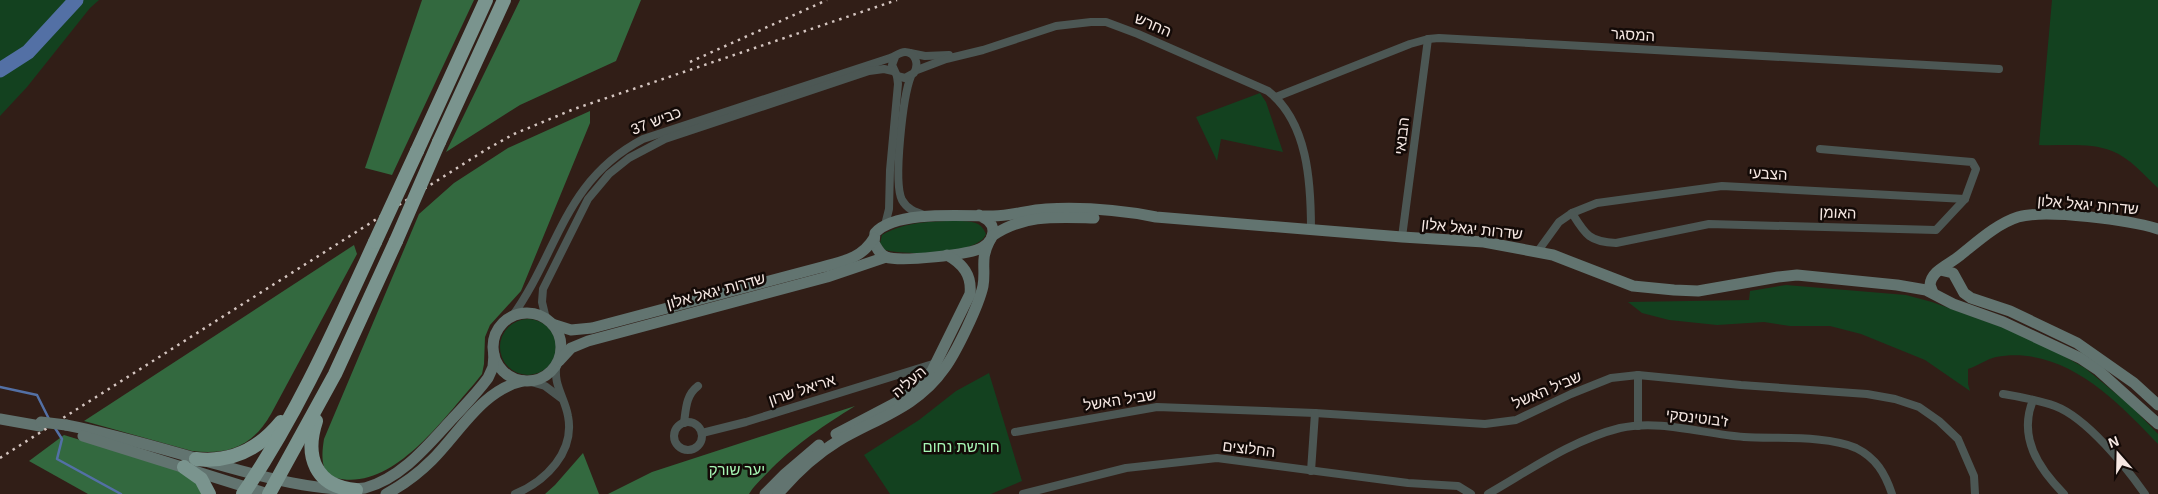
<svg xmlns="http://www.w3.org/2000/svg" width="2158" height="494" viewBox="0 0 2158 494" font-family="Helvetica,'Noto Sans Hebrew',sans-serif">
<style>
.green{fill:#13411f}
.forest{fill:#33693f}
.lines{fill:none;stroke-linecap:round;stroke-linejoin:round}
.stream{stroke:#5370a5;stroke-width:2.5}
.river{stroke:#5370a5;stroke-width:15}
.minor{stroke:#4c5754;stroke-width:8}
.secondary{stroke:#627470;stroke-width:11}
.trunk{stroke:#7a948e;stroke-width:14}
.rail{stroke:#d4c5c0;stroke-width:2.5;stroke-dasharray:2.5 5;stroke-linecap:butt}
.secondary-bridge{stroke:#627470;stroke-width:11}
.trunk-bridge{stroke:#7a948e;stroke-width:14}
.labels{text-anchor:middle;stroke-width:5;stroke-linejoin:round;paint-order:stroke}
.street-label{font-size:15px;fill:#f6e8e3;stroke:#130a07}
.park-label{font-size:15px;fill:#a7f7b5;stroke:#130a07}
</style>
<rect width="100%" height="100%" fill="#311e17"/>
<g class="green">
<polygon points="0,0 99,0 90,8 27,87 0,116"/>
<path d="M2052,0h106v188c-14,-13 -28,-30 -46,-37 -22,-9 -50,-5 -73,-6z"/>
<polygon points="1260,93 1266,102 1283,152 1221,139 1217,161 1196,117"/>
<path d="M962,221c12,1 19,1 24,13 -8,22 -82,21 -101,16l-5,-7 2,-8c23,-14 54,-14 80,-14z"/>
<path d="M1786,285l120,10 26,7 75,27 48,22 30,17 46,38 27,28v10c-42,-44 -94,-99 -162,-87 -9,2 -19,9 -28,12v15l2,7 -45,-31 -64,-26 -31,-8h-40l-26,-4 -47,3 -48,-5 -27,-7 -14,-11 121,-2 1,-9z"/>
<circle cx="528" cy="347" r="28"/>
<polygon points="989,373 1022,481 991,494 890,494 864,455 919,420 956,391"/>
</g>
<g class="forest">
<polygon points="422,0 474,0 392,175 365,168"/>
<polygon points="520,0 641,0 616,61 520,105 446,152"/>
<path d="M590,111v12l-69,168 -31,34 -5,12 -1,27 -2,10 -8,10c-32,36 -82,108 -138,94 -17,-4 -14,-26 -12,-39l95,-225 35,-31 54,-35z"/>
<path d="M354,245l3,9 -86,160c-19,33 -43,41 -79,37l-108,-30z"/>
<path d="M855,406c-32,20 -56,36 -83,62 -8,9 -17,16 -23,26h-141l44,-22z"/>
<polygon points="64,435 185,472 193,477 205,494 88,494 29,461"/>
<polygon points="583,453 599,494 545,494 555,485"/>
</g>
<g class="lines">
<g class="stream">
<polyline points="0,387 37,395 49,419"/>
<polyline points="55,428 62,439 57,459 121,494"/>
</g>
<polyline class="river" points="0,70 28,52 76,0"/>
<g class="minor">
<polyline points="910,53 925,56 949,55"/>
<path d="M917,70l29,-11 37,-9 73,-24 35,-4h15l32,12 130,57c40,31 43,92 43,139"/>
<path d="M911,76c-8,20 -18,106 -9,124 5,9 13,12 22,15"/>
<polyline points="1276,97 1410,44 1428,39 1439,38 1999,69"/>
<polyline points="1572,213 1597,203 1722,186 1965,199"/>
<polyline points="885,225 889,209 890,170 898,84 897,76"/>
<polyline points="1402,237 1428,39"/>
<path d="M1538,251l21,-29 13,-9c13,21 17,29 44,30l93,-19 227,6 29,-31 11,-30 -4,-7 -152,-13"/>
<path d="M511,318c48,-66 52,-137 132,-179l247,-81c5,-1 9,-6 15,-6 11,0 14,13 9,21l-9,5 -8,-2 -5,-11 3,-8"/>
<polyline points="546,319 542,302 543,289 588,199 609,174 629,158 665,139 869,71 884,69 893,71"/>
<polyline points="528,381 545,386 561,398"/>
<path d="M2003,394c17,3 36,6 52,12 32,12 71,61 90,88"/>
<path d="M2033,400c-15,37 5,68 31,94"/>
<circle cx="688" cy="436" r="14"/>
<path d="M684,423c2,-15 2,-28 14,-37"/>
<polyline points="1638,426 1638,375"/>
<polyline points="1015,432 1157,407 1315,413 1485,424 1516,420 1571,394 1611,378 1638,375 1741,385 1867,394 1895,399 1919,407 1939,421 1958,439 1974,476 1975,494"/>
<polyline points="702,433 746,422 936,363"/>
<polyline points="1311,471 1315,413"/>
<path d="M515,494c31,-13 60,-42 53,-78 -3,-18 -16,-33 -11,-52"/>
<polyline points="1023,494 1126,468 1217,458 1408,483 1458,486 1471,494"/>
<path d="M1488,494c42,-24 84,-54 132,-66 40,-9 83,6 124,9 32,2 84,-2 112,11 20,10 29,25 36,46"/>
</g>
<g class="secondary">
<path d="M979,215c6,3 14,7 14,16 0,7 -5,13 -10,16 -12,8 -83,15 -97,10 -6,-2 -9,-9 -12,-14l1,-10c20,-23 89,-17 118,-17 18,0 35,-6 53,-7 36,-2 74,1 110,8l246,20 82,5 69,13 80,31 41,4 24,1 80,-14 19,-2 100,10 29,5 27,14 50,18 77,36 18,12 60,54"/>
<path d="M992,236c31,-22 66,-19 102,-18"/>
<polyline points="1940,270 1953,273 1964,293 1971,298 2010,311 2077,343 2134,383 2158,405"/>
<path d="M1933,293l-3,-8c1,-14 18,-20 28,-28 18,-14 38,-33 60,-40 28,-8 112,3 140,12"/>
<circle cx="527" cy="347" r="34"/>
<path d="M552,324l19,6 21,-2 230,-61c22,-6 40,-9 52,-29"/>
<polyline points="559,361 571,348 588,341 827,277 886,257"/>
<polyline points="0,419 40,426"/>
<path d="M66,425c52,10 103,26 154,40 39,11 105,29 145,23 37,-10 63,-43 88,-70 12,-13 24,-25 35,-40l5,-11 1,-13"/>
<path d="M836,434l61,-32 24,-17 11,-14 38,-77c2,-19 -7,-30 -23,-39"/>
<polyline points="83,436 268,494"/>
<path d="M386,494c17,-9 33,-21 46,-34 28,-28 50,-70 91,-79"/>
<polyline points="765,494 785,474 819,445"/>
<path d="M778,494c17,-20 37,-39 60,-53 37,-22 80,-34 106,-72 12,-16 35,-64 39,-83 3,-18 -3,-26 6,-44"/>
</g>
<g class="trunk">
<polyline points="439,142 504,0"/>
<polyline points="417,151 486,0"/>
<path d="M316,421c-12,36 0,66 40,69"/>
<path d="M196,459c35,4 63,-10 85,-37"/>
<polyline points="184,467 201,479 209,494"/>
<path d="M243,494c54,-79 92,-165 132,-252"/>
<polyline points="269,494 335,374 396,241"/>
</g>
<g class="rail">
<polyline points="690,62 827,0"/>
<polyline points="0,458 487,149 514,134 574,109 897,0"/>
</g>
<polyline class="secondary-bridge" points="41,422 66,425"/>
<g class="trunk-bridge">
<polyline points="396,241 439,142"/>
<polyline points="375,242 417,151"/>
</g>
</g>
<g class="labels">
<g class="street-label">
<text transform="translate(1153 25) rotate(23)" y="5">החרש</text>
<text transform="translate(1633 35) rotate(3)" y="5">המסגר</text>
<text transform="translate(656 121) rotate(-21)" y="5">כביש 37</text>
<text transform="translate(1402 136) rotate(-83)" y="5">הבנאי</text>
<text transform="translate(1768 174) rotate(3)" y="5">הצבעי</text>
<text transform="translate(2088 205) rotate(5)" y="5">שדרות יגאל אלון</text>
<text transform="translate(1838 213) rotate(2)" y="5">האומן</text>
<text transform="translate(1472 229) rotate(6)" y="5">שדרות יגאל אלון</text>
<text transform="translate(716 291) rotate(-15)" y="5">שדרות יגאל אלון</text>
<text transform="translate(909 382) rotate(-40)" y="5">העליה</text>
<text transform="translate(802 390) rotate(-18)" y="5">אריאל שרון</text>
<text transform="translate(1547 390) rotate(-23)" y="5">שביל האשל</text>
<text transform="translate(1120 400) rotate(-9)" y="5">שביל האשל</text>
<text transform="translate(1697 418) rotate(7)" y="5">ז'בוטינסקי</text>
<text transform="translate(1249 449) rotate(7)" y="5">החלוצים</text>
</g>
<g class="park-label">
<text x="961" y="452">חורשת נחום</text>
<text x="737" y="475">יער שורק</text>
</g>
</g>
<g transform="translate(2118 454) rotate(340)" stroke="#130a07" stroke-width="4" paint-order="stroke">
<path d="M0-4L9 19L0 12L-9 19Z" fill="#f6e8e3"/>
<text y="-8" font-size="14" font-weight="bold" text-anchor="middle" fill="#f6e8e3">N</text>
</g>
</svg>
